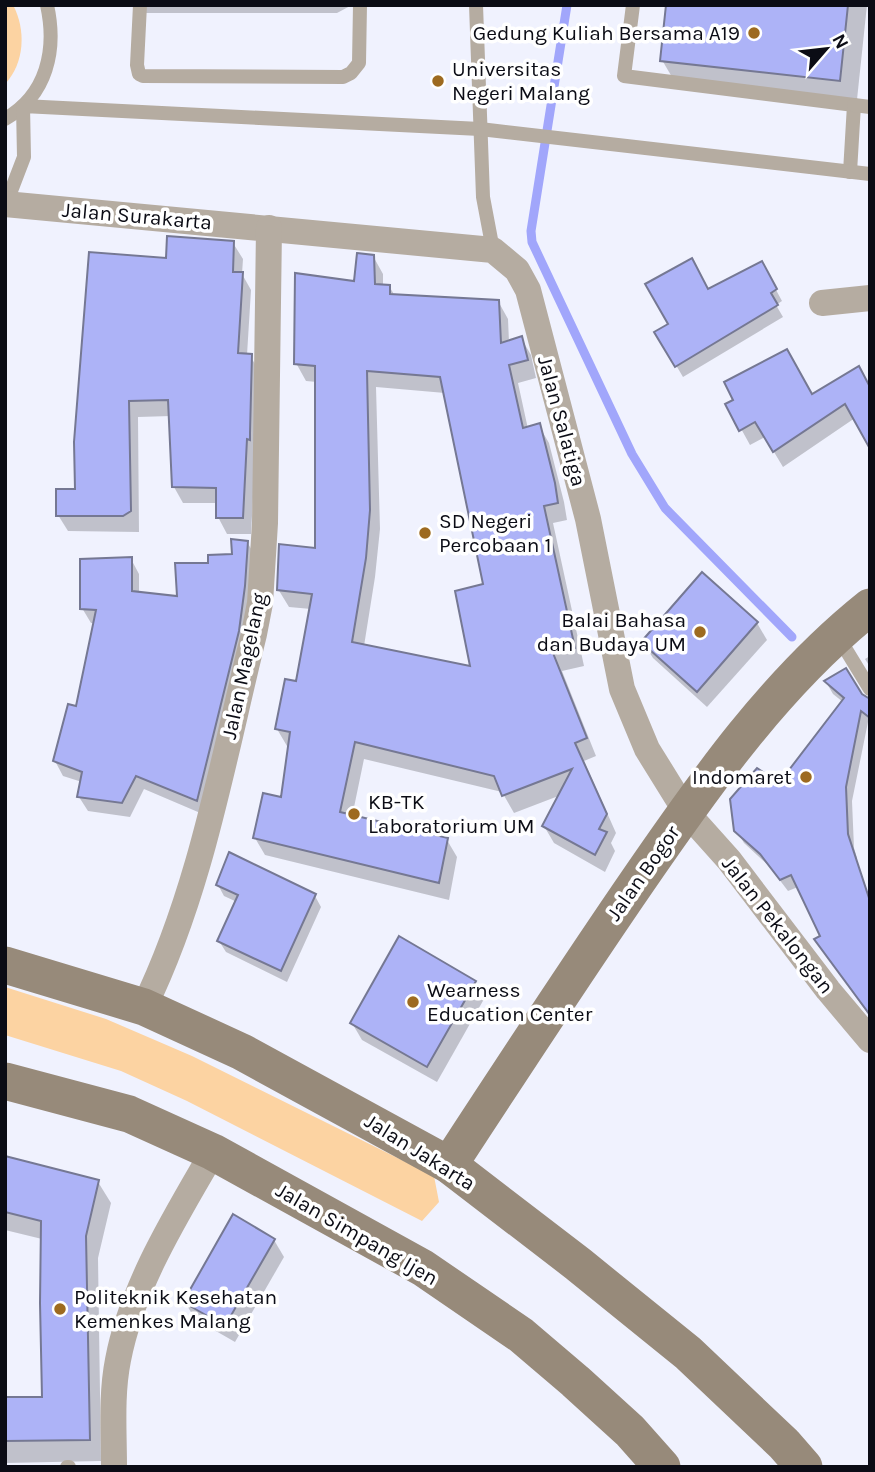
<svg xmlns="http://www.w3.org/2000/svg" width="875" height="1472" viewBox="0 0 875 1472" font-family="Karla,sans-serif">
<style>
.green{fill:#fcd3a2}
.shadow{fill:#0003;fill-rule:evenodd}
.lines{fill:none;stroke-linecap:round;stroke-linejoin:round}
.stream{stroke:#a1a6fb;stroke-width:9}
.building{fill:#adb3f7;stroke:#757893;stroke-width:2;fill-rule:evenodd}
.lane{stroke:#b5aca1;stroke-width:14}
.street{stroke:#b5aca1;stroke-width:26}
.secondary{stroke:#978a7a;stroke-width:37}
.poi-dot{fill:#9d6a20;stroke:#fff;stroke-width:2.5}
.labels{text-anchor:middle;stroke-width:7;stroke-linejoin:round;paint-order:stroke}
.poi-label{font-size:21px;fill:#0b0c15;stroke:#fff;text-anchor:start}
.street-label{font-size:21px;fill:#0b0c15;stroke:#fff}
</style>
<rect width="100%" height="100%" fill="#f0f2fe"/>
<g class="green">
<path d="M5,5h8c13,24 12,58 -8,79z"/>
<polygon points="5,987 106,1019 192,1056 434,1176 439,1202 422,1221 187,1101 121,1071 5,1035"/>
</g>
<g class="shadow">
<polygon points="133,5 352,5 337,13 143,13"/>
<polygon points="668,5 867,5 856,109 679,89 662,60"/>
<polygon points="233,243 243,259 242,274 251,290 247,355 250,356 260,372 251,534 227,534 218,517 218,503 183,503 174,487 171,416 138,417 139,532 68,531 58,515 77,491 167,260"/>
<path d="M373,256l10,18v12h6l6,10 103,5 10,18 1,23 12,-4 10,17 5,23 -18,5 10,46 11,-3 10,17 15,59 3,18 -14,3 31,143 -22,5 34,85 -12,5 32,72 -5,10 4,8 -10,21 -51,-29 -10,-17 17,-31 -47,18 -12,-21 -138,-33 -12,58 95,23 10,17 -8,43 -184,-45 -10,-17 28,-39 7,-52 -3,-1 -10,-17 20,-46 14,-74 -22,-2 -11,-18 39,-39v-168l-11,-1 -10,-18zM376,387l69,6 40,193 -12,82 -109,-22 11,-69 5,-48z"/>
<polygon points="762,264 782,301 776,305 783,317 683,377 657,333 671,325 708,291"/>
<polygon points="858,368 855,418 783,467 765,437 750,445 728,405 812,396"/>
<polygon points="247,542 256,557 253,602 205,815 144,789 130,817 88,811 79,797 82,782 63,776 55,761 77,708 95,623 91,623 82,608 131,559 139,574 139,593 179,598 210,565 233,556"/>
<polygon points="757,623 767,640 707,707 653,658 643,642"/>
<polygon points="870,656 870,667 865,659"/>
<polygon points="826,682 870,699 870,723 868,722 852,801 854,848 857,858 852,860 870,904 870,1017 816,940 822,937 798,887 788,891 769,866 744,843 736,830 780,786 843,702 833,694"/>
<polygon points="218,885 315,896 321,907 287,982 226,952 219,941 237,902 224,896"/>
<polygon points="475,982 484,999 437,1082 362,1040 352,1023"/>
<polygon points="5,1158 98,1182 111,1203 98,1258 101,1461 5,1463 5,1399 44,1398 42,1239 5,1230"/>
<polygon points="274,1240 284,1257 235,1342 195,1319 185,1302"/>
</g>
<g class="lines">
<polyline class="stream" points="567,5 531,231 532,242 632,454 665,508 792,637"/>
</g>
<g class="building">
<polygon points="666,5 848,5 840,81 660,61"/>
<polygon points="167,236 234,241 233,272 243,272 238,353 252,354 250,433 250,440 247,439 243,518 216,518 216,488 172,487 168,400 129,401 131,511 123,516 56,516 56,489 75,489 74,442 89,252 166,258"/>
<path d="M357,253l17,2 1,29 15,1v9l109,6 2,43 21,-7 6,24 -19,5 14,63 17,-5 15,60 3,20 -14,3 31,142 -22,5 34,85 -12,5 32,71 -8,15 8,3 -12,23 -53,-29 30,-57 -70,27 -8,-20 -139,-34 -15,70 108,26 -9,45 -186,-45 10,-45 18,4 9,-65 -15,-3 10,-50 11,2 16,-87 -35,-4 2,-46 36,4v-182l-21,-2 1,-91 59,8zM367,371l73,6 43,207 -28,7 15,75 -118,-24 14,-84 4,-48z"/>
<polygon points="692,258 708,289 762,261 777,289 771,293 778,305 675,367 654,332 668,324 645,284"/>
<polygon points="787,349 812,394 859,366 870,387 870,449 845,404 773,452 755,422 739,431 725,404 733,400 724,382"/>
<polygon points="231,539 248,541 245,586 239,631 197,801 136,776 122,803 77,797 82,772 53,761 68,704 76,706 96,610 80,609 80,559 132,557 132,591 177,596 175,563 208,563 208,555 232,554"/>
<polygon points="702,572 758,622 697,692 641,642"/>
<polygon points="846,668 862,694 870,699 870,718 861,711 846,787 848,834 870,901 870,1015 814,939 820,936 791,875 780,880 760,854 734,831 730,799 757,768 779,783 844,698 824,681"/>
<polygon points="229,852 316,894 281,971 217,941 238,895 216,885"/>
<polygon points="399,936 476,981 427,1067 350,1023"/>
<polygon points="5,1156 99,1180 86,1236 90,1440 5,1441 5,1397 42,1397 40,1303 41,1221 5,1212"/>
<polygon points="233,1214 275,1239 225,1326 183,1302"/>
</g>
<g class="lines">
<g class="lane">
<polyline points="140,5 137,65 139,74 143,76 343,77 351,73 359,63 360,5"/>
<polyline points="476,5 483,197 493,250"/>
<polyline points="633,5 624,76 854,105 850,172"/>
<polyline points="854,105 870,107"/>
<path d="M5,119c42,-24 52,-69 42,-114"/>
<polyline points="6,204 24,157 23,106 480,129 870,174"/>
<polyline points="837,635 870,689"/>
<polyline points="67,1467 69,1467"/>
</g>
<g class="street">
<polyline points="5,204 493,250 517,270 528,290 588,519 622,689 647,749 686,812 729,860 828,990 870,1040"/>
<polyline points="822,303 870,298"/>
<path d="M144,1007c57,-117 79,-248 110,-373l6,-31 5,-80 4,-295"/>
<path d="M114,1467c0,-35 -3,-72 4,-107 14,-74 58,-144 95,-208"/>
</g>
<g class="secondary">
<polyline points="5,965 144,1007 242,1052 449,1165 578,1264 688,1353 784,1444 804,1467"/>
<polyline points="5,1081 129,1114 213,1152 423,1268 521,1335 575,1381 630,1431 662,1467"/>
<path d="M449,1165c62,-95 124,-190 188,-283 68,-99 139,-200 233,-275"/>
</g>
</g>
<g class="poi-dot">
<circle cx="754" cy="33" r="7"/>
<circle cx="438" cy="81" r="7"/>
<circle cx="425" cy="533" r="7"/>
<circle cx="700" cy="632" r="7"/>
<circle cx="806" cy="777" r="7"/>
<circle cx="354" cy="814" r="7"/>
<circle cx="413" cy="1002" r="7"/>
<circle cx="60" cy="1309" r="7"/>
</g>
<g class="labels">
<g class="poi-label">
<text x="740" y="40" text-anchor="end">Gedung Kuliah Bersama A19</text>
<text x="452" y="76">Universitas<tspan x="452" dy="24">Negeri Malang</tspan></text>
<text x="439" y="528">SD Negeri<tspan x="439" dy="24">Percobaan 1</tspan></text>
<text x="686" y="627" text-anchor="end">Balai Bahasa<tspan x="686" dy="24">dan Budaya UM</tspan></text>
<text x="792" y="784" text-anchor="end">Indomaret</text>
<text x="368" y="809">KB-TK<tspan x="368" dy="24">Laboratorium UM</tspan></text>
<text x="427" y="997">Wearness<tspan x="427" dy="24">Education Center</tspan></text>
<text x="74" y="1304">Politeknik Kesehatan<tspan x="74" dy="24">Kemenkes Malang</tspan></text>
</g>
<g class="street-label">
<text transform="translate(137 216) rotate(5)" y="7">Jalan Surakarta</text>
<text transform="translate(562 421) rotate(75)" y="7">Jalan Salatiga</text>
<text transform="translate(244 666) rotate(-78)" y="7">Jalan Magelang</text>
<text transform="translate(643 873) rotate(-55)" y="7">Jalan Bogor</text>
<text transform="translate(778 925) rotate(52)" y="7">Jalan Pekalongan</text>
<text transform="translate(420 1152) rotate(32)" y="7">Jalan Jakarta</text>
<text transform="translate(357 1234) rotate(30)" y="7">Jalan Simpang Ijen</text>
</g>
</g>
<rect width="875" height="1472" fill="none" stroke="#0b0c15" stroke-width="14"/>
<g transform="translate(826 49) rotate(62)" stroke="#ffffff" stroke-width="5" paint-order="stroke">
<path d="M0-5L12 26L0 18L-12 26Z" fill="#0b0c15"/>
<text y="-10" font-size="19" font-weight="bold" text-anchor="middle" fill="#0b0c15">N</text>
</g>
</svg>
